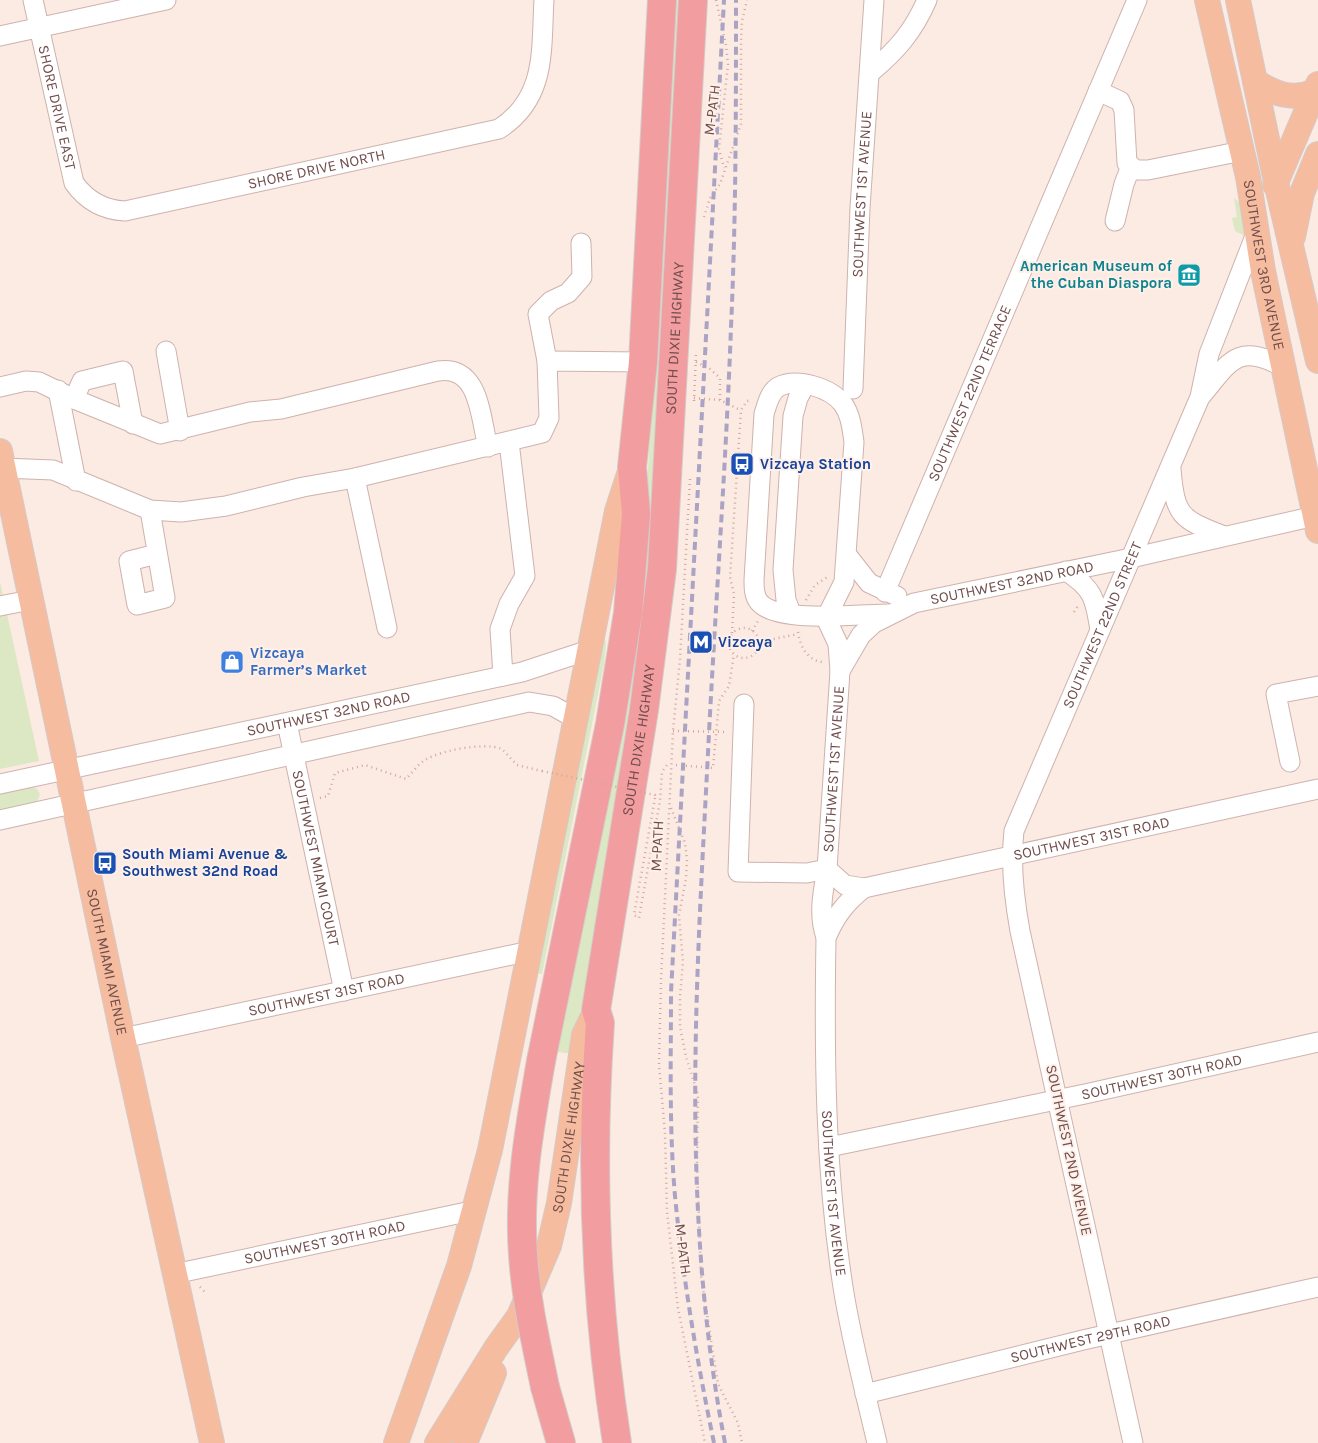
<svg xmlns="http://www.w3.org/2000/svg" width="1318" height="1443" viewBox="0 0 1318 1443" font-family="Karla,sans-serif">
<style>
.green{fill:#dce7c3}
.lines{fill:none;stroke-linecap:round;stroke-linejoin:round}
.minor-casing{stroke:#ceb2ad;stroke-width:21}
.major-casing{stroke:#d4cac9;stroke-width:26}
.highway-casing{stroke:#d4cac9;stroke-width:30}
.path{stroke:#d3a5a0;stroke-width:2.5;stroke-dasharray:1 4;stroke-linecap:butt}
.minor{stroke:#fff;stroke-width:19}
.major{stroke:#f6bc9f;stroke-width:24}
.highway{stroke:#f29d9f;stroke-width:28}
.rail{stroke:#aba3c3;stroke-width:4;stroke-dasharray:8 5;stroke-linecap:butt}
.highway-bridge-casing{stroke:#d4cac9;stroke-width:30;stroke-linecap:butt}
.path-bridge{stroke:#d3a5a0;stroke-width:2.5;stroke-dasharray:1 4;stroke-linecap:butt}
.highway-bridge{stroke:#f29d9f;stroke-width:28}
.labels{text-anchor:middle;stroke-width:4;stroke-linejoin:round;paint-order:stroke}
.street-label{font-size:15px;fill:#714d4b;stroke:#fef0e9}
.culture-label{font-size:15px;font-weight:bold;fill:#0d838f;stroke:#fef0e9;text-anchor:end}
.transit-label{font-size:15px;font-weight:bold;fill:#164399;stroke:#fef0e9;text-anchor:start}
.shop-label{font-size:15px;font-weight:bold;fill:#366cbe;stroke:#fef0e9;text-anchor:start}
</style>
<rect width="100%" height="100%" fill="#fbebe3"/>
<g class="green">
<polygon points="674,0 682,0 653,532 635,685 574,1054 558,1052 644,543"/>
<polygon points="1234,198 1240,203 1245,233 1244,242 1243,235 1235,231 1232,218 1237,217"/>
<polygon points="0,582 39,761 0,769"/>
<polygon points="604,637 606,643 604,664 542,974 535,973"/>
<polygon points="30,786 37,789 40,794 37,802 0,811 0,793"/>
</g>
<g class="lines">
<g class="minor-casing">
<g id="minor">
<path id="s1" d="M33,0l41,183c13,18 29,27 51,28l374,-82c48,-31 42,-79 45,-129"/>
<polyline points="0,36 166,0"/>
<path d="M871,72c26,-22 42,-40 56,-72"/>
<polyline points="1098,91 1120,101 1124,110 1127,163 1136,170 1148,170 1242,151"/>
<polyline points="1115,221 1124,184 1131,166"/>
<polyline points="166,351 180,431"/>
<polyline points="547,361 538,314 551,301 568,293 582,277 581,243"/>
<path d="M0,387l26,-6 13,1 35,17 86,35 90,-22 31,-3 157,-38c42,-6 42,46 50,76"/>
<path id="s2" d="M853,389l7,-181 14,-208"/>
<polyline points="58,390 76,481"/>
<path d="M1201,396c28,-33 36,-55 82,-29"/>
<polyline points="74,399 82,381 123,371 133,424"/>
<polyline points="3,468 53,470 150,510 181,512 226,506 303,487 355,478 542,433 549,418 547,361 643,362"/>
<path d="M1171,469c4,48 10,50 53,67"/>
<polyline points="355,478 387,628"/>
<polyline points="150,510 165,598 137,605 129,561 157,554"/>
<polyline points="847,555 869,583 897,596"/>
<path d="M1066,571c28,18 29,28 34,59"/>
<path id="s3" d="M885,592l252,-592"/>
<polyline points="0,606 31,600"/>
<polyline points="791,613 786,600 783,570 793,416 798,398 805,385"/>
<path d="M826,618l18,-36 10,-140c-2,-13 -3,-27 -11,-38 -12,-16 -46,-27 -65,-17 -9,6 -11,18 -14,27l-10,166c0,8 0,16 5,22 18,22 103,12 130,12"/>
<path id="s4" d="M840,671l21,-36 13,-12 40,-20 217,-45 184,-42"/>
<polyline points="503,676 500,629 509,604 525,576 509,442"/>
<polyline points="744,704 738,872 807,873 827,869"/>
<path id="s5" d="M287,723l57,268"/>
<polyline points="1290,762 1276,694 1318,686"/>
<path id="s6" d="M0,784l522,-112 67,-22"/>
<polyline points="0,820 529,702 553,706 576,719"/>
<path id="s7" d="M827,869l18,16 19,3 454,-99"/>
<path id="s8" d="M864,888c-18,14 -29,28 -38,50 -2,117 -1,233 17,349 8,52 22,104 34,156"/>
<path id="s9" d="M826,937c-8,-21 -3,-46 1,-68l13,-198 -2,-27 -12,-26"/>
<path id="s10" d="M123,1038l407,-87"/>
<path id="s11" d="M829,1147l256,-53 233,-52"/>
<path id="s12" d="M174,1274l302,-64"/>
<path id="s13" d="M865,1394l218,-54 235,-53"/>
<path id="s14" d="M1133,1443l-113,-512c-6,-33 -10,-66 -6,-100l186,-434 9,-43 48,-123"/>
</g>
</g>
<g class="major-casing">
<g id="major">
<path id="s15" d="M1207,0l41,177 15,94 55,260"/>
<polyline points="1238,0 1276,182 1318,361"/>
<path d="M1255,81c19,13 38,20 60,10"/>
<polyline points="1275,185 1318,84"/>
<polyline points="1293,237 1302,193 1318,154"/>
<path id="s16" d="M0,451l123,587 89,405"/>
<polyline points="396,1443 459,1266 490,1150 617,511 631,468"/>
<path id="s17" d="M437,1443l59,-95 23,-32 30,-70 10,-43 25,-168 12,-25"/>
<polyline points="465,1443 494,1373"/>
</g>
</g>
<g class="highway-casing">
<g id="highway">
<polyline points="541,1061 610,724 628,613 636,514 632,467 643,362 662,0"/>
<polyline points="545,1387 561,1443"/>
<path id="s18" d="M617,1443c-22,-140 -27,-278 -17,-420l-4,-13 48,-300 18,-141 31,-569"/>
</g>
</g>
<g class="path">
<polyline points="716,0 726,45 728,64 719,149 724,168"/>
<polyline points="704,217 710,198 720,184 741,124 741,40 742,21 747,0"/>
<polyline points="696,362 710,369 720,378 720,400 740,410"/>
<polyline points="694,398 720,400"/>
<polyline points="694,401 696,354"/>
<polyline points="690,479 680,659 673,731 661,980 659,1065 665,1133 667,1212 678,1308 705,1443"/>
<polyline points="806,600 815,585 829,576"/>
<polyline points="1074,612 1078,606"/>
<circle cx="744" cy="643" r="15"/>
<polyline points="752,631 758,621"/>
<path d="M798,632c2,14 9,28 24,30"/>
<polyline points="732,633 734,594 730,577 741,410 747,401 751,400"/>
<polyline points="759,642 798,634"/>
<polyline points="673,731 727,732"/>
<polyline points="676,765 713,768 719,701 729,686 734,654"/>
<path d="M320,798l8,-2 7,-23 30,-8 41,14c6,-6 12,-15 19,-19 17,-10 59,-18 77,-11l15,16 25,6"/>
<polyline points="655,798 634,915 639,918 660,801 662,772 667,765"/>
<polyline points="671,808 685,843 687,860 686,879 679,915 683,962 680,997 680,1027 686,1057 698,1094 697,1164 701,1276 718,1384 738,1423 742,1443"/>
<polyline points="200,1287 205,1292"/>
</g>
<use href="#minor" class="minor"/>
<use href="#major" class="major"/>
<use href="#highway" class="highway"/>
<g class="rail">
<path d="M714,1443c-17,-82 -31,-164 -39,-247 -6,-68 -4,-136 -4,-204l53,-992"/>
<path d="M725,1443c-46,-238 -28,-470 -16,-710 7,-135 17,-271 22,-406 5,-109 5,-218 5,-327"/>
</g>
<g class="highway-bridge-casing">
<path id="highway-bridge" d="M541,1061c-11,64 -23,128 -18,194 3,45 13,88 22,132"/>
</g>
<polyline class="path-bridge" points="542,771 655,795 655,798"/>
<use href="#highway-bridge" class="highway-bridge"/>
</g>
<defs>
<g id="museum-square" transform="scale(1.25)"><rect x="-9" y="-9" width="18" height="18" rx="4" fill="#0f9aa8" stroke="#fef0e9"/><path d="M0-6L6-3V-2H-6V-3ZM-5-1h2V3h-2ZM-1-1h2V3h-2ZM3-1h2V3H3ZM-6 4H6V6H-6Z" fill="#fff"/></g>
<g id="bus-square" transform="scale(1.25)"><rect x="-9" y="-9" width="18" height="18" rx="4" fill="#1a4fb4" stroke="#fef0e9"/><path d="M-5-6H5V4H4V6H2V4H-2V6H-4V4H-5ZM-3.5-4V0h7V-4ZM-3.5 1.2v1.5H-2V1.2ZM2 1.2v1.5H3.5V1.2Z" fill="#fff"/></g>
<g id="metro-square" transform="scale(1.25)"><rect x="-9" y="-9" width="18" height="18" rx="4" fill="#1a4fb4" stroke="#fef0e9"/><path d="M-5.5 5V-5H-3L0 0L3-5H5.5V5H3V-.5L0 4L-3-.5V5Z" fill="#fff"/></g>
<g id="shop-square" transform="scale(1.25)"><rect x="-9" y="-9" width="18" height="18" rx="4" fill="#3f7fe0" stroke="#fef0e9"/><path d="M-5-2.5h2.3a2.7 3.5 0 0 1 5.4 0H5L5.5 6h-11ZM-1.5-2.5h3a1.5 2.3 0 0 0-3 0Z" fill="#fff"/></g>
</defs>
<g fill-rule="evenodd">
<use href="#museum-square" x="1189" y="275"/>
<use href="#bus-square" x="742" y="464"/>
<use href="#metro-square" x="701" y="642"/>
<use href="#shop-square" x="232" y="662"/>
<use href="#bus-square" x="105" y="863"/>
</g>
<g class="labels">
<g class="street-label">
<text dy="5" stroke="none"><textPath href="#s1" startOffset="110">SHORE DRIVE EAST</textPath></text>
<text transform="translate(712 110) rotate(-83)" y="5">M-PATH</text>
<text dy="5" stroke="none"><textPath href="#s1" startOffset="444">SHORE DRIVE NORTH</textPath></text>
<text dy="5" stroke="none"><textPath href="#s2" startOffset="195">SOUTHWEST 1ST AVENUE</textPath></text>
<text dy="5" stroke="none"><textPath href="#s15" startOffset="271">SOUTHWEST 3RD AVENUE</textPath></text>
<text dy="5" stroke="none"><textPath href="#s18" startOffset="1112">SOUTH DIXIE HIGHWAY</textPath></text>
<text dy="5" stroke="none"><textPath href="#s3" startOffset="216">SOUTHWEST 22ND TERRACE</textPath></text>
<text dy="5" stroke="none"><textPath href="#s4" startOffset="204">SOUTHWEST 32ND ROAD</textPath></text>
<text dy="5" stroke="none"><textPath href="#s14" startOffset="849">SOUTHWEST 22ND STREET</textPath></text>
<text dy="5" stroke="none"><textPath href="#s6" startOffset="336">SOUTHWEST 32ND ROAD</textPath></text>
<text dy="5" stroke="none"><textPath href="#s18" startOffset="708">SOUTH DIXIE HIGHWAY</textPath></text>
<text dy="5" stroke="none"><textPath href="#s9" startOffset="169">SOUTHWEST 1ST AVENUE</textPath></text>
<text dy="5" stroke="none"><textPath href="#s7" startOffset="276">SOUTHWEST 31ST ROAD</textPath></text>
<text transform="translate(657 846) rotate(-87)" y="5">M-PATH</text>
<text dy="5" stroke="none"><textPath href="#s5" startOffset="138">SOUTHWEST MIAMI COURT</textPath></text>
<text dy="5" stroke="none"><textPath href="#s16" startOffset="522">SOUTH MIAMI AVENUE</textPath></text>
<text dy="5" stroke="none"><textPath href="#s10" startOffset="208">SOUTHWEST 31ST ROAD</textPath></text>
<text dy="5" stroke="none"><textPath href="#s11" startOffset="340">SOUTHWEST 30TH ROAD</textPath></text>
<text dy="5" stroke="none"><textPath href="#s17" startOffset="338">SOUTH DIXIE HIGHWAY</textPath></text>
<text transform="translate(1069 1150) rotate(78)" y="5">SOUTHWEST 2ND AVENUE</text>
<text dy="5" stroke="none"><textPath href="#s8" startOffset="319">SOUTHWEST 1ST AVENUE</textPath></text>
<text dy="5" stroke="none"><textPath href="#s12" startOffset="154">SOUTHWEST 30TH ROAD</textPath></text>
<text transform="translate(683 1249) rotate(83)" y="5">M-PATH</text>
<text dy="5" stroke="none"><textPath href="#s13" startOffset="232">SOUTHWEST 29TH ROAD</textPath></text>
</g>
<g class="culture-label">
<text x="1172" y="271">American Museum of<tspan x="1172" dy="17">the Cuban Diaspora</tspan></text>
</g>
<g class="transit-label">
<text x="760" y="469">Vizcaya Station</text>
<text x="718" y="647">Vizcaya</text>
<text x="122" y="859">South Miami Avenue &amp;<tspan x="122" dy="17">Southwest 32nd Road</tspan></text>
</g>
<g class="shop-label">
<text x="250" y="658">Vizcaya<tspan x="250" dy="17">Farmer’s Market</tspan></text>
</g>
</g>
</svg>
